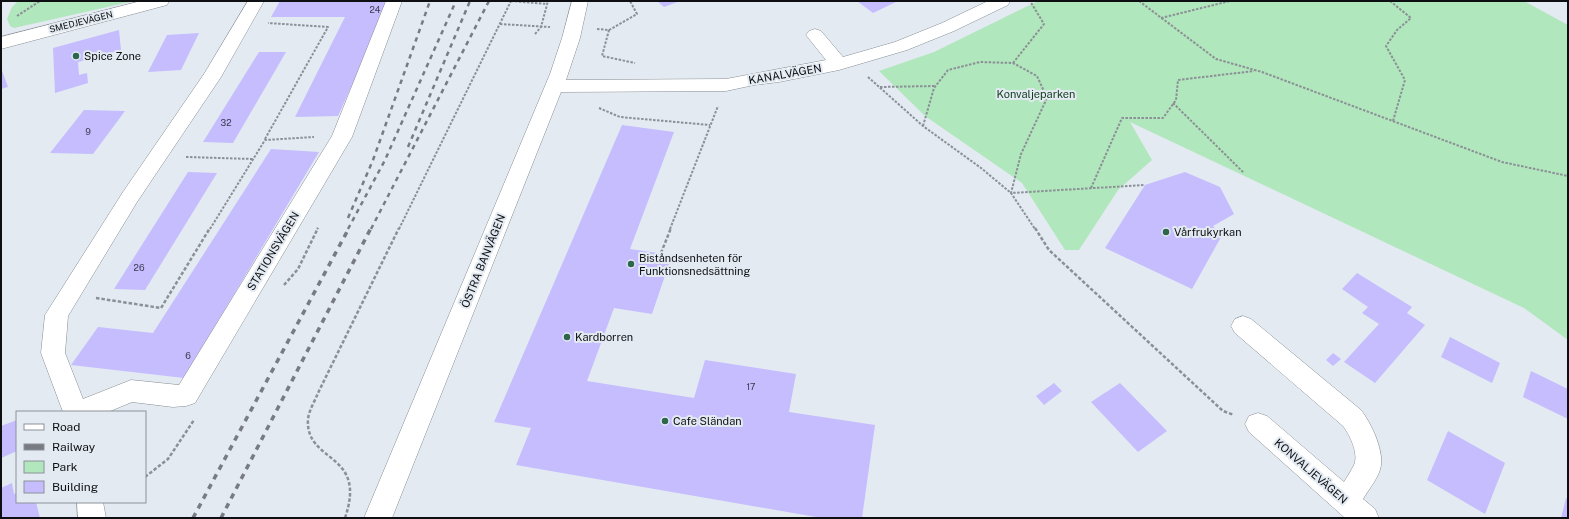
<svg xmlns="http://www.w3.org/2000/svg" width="1569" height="519" viewBox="0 0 1569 519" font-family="'Public Sans',sans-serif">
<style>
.green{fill:#b1e7bc}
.building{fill:#c5bdfe}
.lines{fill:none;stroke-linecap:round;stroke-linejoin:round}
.minor-casing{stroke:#868d94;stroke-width:1}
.path-far1{stroke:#8b9096;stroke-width:2;stroke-dasharray:2.5 1.5;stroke-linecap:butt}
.path{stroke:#8b9096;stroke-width:2.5;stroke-dasharray:3.5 2;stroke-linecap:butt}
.minor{fill:#fff;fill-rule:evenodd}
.rail-far1{stroke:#787c82;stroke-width:2.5;stroke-dasharray:4.5 4.5;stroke-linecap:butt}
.rail{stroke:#787c82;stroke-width:3.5;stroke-dasharray:5.5 5.5;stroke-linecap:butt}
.poi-dot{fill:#2d654d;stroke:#e3eaf2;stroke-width:1.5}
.labels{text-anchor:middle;stroke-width:4;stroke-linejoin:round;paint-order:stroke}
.number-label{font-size:9px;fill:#3b3a4d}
.far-street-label{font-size:9px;fill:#0d0f12;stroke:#e3eaf2}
.poi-label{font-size:11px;fill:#0d0f12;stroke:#e3eaf2;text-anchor:start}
.street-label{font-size:11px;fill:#0d0f12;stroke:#e3eaf2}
.park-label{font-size:11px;fill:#144021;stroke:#e3eaf2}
</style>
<rect width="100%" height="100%" fill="#e3eaf2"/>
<g class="green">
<polygon points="18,1 134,1 14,28 10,26 7,19 12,7"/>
<polygon points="1038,1 1524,1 1568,25 1568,340 1524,308 1130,122 1152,160 1118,190 1079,250 1065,250 1022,183 925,116 879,71 934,52"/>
</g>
<g class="building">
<polygon points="280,1 390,1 338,116 295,117 345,17 271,17"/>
<polygon points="657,1 680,1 664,7"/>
<polygon points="857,1 898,1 873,13"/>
<polygon points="119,30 121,50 78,62 79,75 87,73 88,83 55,93 53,48"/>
<polygon points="199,33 181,70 148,72 167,35"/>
<polygon points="259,52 286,52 233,143 203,142"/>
<polygon points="1,68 8,87 1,89"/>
<polygon points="84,110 125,111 93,154 50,153"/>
<polygon points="622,125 674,132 630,249 672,255 652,314 614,308 587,381 694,398 705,360 796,374 789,412 875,425 862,518 822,518 516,465 531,428 494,422"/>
<polygon points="271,149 319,152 184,378 71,365 98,327 153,333"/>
<polygon points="188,172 217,173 145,290 114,289"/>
<polygon points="1185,172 1220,187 1234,214 1213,226 1221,237 1192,289 1105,248 1145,185"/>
<polygon points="1357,273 1412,307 1407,313 1425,325 1375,383 1344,362 1379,324 1362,313 1368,307 1342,289"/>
<polygon points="1450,337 1500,363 1492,383 1441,357"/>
<polygon points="1333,353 1341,359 1333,366 1326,360"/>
<polygon points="1531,371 1568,389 1568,419 1523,397"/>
<polygon points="1054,383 1062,391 1044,405 1036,396"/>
<polygon points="1120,383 1167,431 1138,452 1091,402"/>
<polygon points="17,420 17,451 1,458 1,426"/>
<polygon points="1448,431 1505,463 1485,514 1427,480"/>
<polygon points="12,483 14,494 17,493 17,502 36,502 40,518 1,518 1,488"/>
<polygon points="1566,498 1568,499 1568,518 1561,518"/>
</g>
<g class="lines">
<g class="minor-casing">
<g id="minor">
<polygon points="141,1 169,1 167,5 1,49 1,37"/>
<polygon points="248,1 264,1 221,77 137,202 68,316 65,353 83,399 131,380 179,385 332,136 386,1 402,1 352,137 195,403 186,406 173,407 132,402 108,412 63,412 41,353 45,315 123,192 204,74"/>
<polygon points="572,1 588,1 580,38 566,80 726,79 826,60 806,35 809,31 815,29 821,31 843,57 895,42 942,23 988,1 1010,1 1008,5 954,31 907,50 839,70 779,82 754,85 726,91 561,92 392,518 364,518 550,74 562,38"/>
<path d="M1243,316l8,3 110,91c10,13 22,38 20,55 -1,11 -12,24 -18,34l12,10 4,9h-34l-96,-86 -4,-8 4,-8 9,-3 9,3 77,66c3,-5 7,-11 10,-17 5,-11 -4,-30 -11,-39l-108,-93 -4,-7 4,-7z"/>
<polygon points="77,502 103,502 106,518 78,518"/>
</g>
</g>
<g class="path-far1">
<polyline points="511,1 547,4"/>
<polyline points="1139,1 1216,59 1262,72 1502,162 1568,176"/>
<polyline points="1390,1 1411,18 1397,30 1386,46 1405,80 1393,121"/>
<polyline points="17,16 40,1"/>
<polyline points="1161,18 1230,1"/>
<polyline points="500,24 550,27"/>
<polyline points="597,29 609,30 602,56 635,63"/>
<polyline points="609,30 637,14 630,1"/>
<polyline points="535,34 541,27 548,1"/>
<polyline points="1013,63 1044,24 1030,1"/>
<polyline points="868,77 923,126 981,168 1011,193 1035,229"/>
<polyline points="880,87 935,86"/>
<polyline points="1173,103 1244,173"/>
<polyline points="599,108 620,117 710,125"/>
<polyline points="923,126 934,88 948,70 980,62 1013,63 1037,76 1047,98 1021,154 1011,193 1145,185"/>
<polyline points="265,139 328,27 268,23"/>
<polyline points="186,157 253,159"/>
<polyline points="1091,188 1122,118 1163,118 1176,100 1178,80 1254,71"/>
<polyline points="210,229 265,140 314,137"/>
<polyline points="317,229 318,228"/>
<polyline points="399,229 511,1"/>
<polyline points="670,229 718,106"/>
</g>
<g class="path">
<polyline points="1035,228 1049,250 1223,411 1234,415"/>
<polyline points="661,253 671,228"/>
<polyline points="284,285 298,269 318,228"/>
<polyline points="96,298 161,308 210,228"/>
<polyline points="145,477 168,459 194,420"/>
<path d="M345,518c23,-67 -40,-54 -37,-99 1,-9 7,-18 10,-26l81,-165"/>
</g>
<use href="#minor" class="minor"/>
<g class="rail-far1">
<polyline points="408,147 470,1"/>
<polyline points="348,218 373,160 430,1"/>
<polyline points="348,229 385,160 456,1"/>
<polyline points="371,229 489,1"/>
</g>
<g class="rail">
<polyline points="193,518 349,228"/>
<polyline points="221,518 371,228"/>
</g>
</g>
<g class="poi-dot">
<circle cx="76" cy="56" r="4"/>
<circle cx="1166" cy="232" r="4"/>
<circle cx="631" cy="264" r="4"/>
<circle cx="567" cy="337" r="4"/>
<circle cx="665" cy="421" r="4"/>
</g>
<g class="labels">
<g class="number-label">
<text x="375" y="13">24</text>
<text x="226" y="126">32</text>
<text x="88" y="135">9</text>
<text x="139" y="271">26</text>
<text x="188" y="359">6</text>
<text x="751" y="390">17</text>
</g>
<g class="far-street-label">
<text transform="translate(81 22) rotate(-14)" y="3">SMEDJEVÄGEN</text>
</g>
<g class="poi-label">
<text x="84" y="60">Spice Zone</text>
<text x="1174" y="236">Vårfrukyrkan</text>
<text x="639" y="262">Biståndsenheten för<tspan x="639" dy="13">Funktionsnedsättning</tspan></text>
<text x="575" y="341">Kardborren</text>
<text x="673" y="425">Cafe Sländan</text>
</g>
<g class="street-label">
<text transform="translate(785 74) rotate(-10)" y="4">KANALVÄGEN</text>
<text transform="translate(273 251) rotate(-59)" y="4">STATIONSVÄGEN</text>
<text transform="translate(483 261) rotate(-68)" y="4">ÖSTRA BANVÄGEN</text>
<text transform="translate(1311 471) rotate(41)" y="4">KONVALJEVÄGEN</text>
</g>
<g class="park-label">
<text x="1036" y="98">Konvaljeparken</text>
</g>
</g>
<rect width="1569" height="519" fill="none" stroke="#0d0f12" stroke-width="4"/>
<rect x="16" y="411" width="130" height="92" fill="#e3eaf2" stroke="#8d9298"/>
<rect x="24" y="424" width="20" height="6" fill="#ffffff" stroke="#8d9298"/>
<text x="52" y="431" font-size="12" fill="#0d0f12">Road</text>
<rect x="24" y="444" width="20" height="6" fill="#787c82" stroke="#8d9298"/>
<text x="52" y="451" font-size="12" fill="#0d0f12">Railway</text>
<rect x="24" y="461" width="20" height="12" fill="#b1e7bc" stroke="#8d9298"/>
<text x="52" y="471" font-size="12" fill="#0d0f12">Park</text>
<rect x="24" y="481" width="20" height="12" fill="#c5bdfe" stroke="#8d9298"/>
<text x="52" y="491" font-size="12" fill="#0d0f12">Building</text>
</svg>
